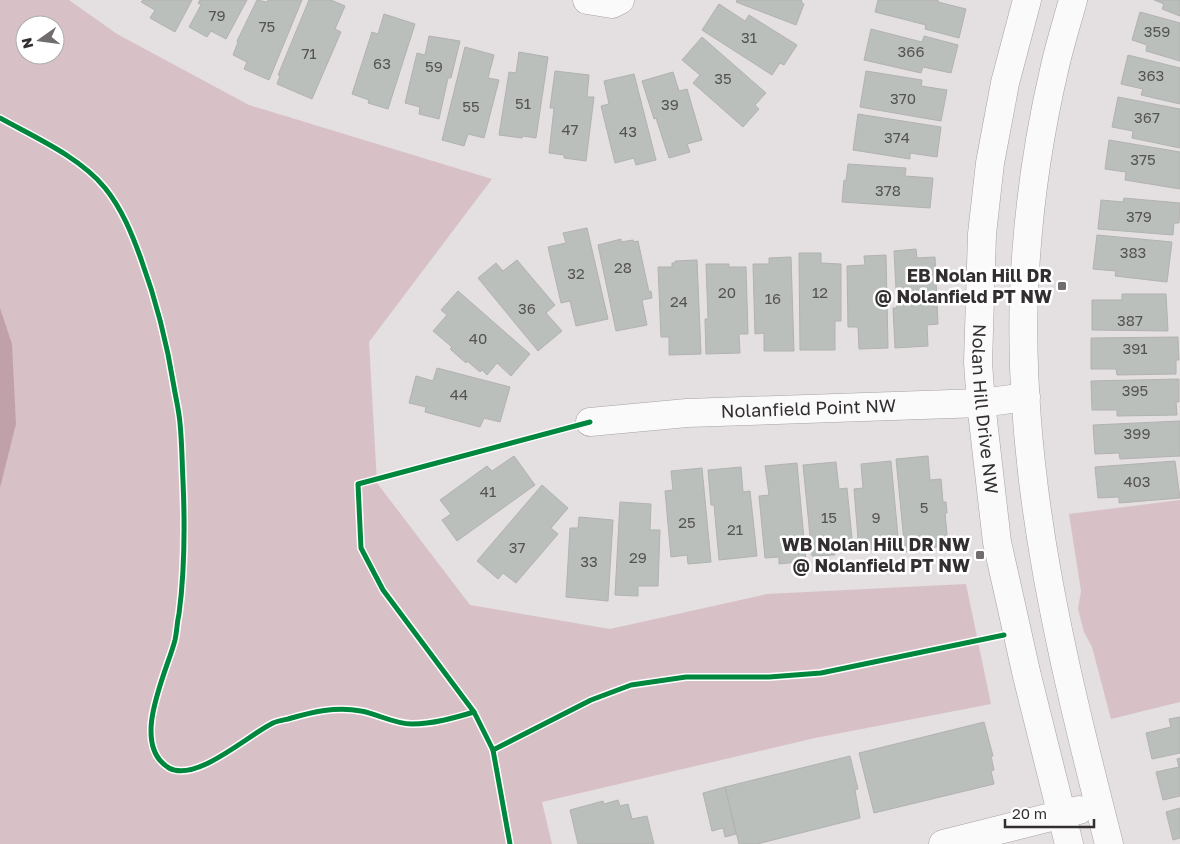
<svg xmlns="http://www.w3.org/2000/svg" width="1180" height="844" viewBox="0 0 1180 844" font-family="'Golos Text',sans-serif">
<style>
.green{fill:#d8c0c7;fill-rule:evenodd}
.water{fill:#c0a1aa}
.building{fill:#babfbb;stroke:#b2b2b1}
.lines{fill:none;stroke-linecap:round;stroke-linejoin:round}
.minor-casing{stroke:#a6a2a3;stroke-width:29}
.minor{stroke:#fbfafa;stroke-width:28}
.cycleway-casing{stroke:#fff;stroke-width:8}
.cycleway{stroke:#00873e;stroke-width:5}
.poi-dot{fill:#716d6e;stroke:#fff;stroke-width:2}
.labels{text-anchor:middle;stroke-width:5;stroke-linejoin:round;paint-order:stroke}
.number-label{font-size:15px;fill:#555353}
.poi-label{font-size:18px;font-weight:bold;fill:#332f30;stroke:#fff;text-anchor:end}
.street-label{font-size:18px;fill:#332f30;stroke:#fff}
</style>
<rect width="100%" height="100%" fill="#e4dfe0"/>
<g class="green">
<path d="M0,0h69l48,34 132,71 243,74 -123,163 8,141 93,122 140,24 157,-35 199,-10 25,120 -176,34 -273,64 10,42h-552zM25,25h30v30h-30z"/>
<polygon points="1180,500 1180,702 1111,719 1092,647 1084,632 1078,609 1081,591 1069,514"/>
</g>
<polygon class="water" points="0,308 12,344 16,424 0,488"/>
<g class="building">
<polygon points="143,0 192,0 175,32 150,18 155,10 141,2"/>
<polygon points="200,0 247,0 226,39 211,31 207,37 189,27 201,5 198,3"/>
<polygon points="257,0 267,2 268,0 302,0 269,80 244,69 247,62 233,55 238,42 237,41"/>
<polygon points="309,0 331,0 345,6 335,29 341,32 312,99 277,84 280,76 278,75"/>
<polygon points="737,0 802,0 801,2 804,4 796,25 736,2"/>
<polygon points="878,0 938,0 938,2 966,9 959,38 925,29 926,25 875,12"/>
<polygon points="1154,0 1180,0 1180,16 1162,9 1164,4"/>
<polygon points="719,4 745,21 749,15 797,45 784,65 780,63 772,75 702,30"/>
<polygon points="1140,12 1180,23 1180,61 1146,51 1147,45 1132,40"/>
<polygon points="384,14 415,24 388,109 368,103 369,100 352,94 372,32 378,34"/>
<polygon points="871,29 922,42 924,36 958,45 951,73 923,67 921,73 864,60"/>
<polygon points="429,36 460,41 451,78 448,78 439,119 419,114 420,107 405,103 417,53 425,55"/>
<polygon points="702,37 766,93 755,105 759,109 743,127 693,83 700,75 682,60"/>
<polygon points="465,47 494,55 488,78 499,80 484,138 468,134 464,146 442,140"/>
<polygon points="519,52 548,57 536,138 523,136 522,138 499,135 509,72 516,73"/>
<polygon points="1128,55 1180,68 1180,104 1141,95 1143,89 1121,84"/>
<polygon points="555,71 589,75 587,97 594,97 586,161 564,158 564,155 549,153 554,108 550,108"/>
<polygon points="866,71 922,80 921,86 947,90 941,121 860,107"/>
<polygon points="673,72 679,91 687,89 702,140 687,144 690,152 669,158 656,118 654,119 642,81"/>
<polygon points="634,74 656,160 636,165 634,158 615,163 601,106 609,104 604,81"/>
<polygon points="1118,97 1180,109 1180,148 1132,138 1133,131 1112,127"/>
<polygon points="858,114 941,127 937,157 910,153 910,159 853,150"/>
<polygon points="1109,140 1180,152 1180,189 1125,180 1126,172 1105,169"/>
<polygon points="848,164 906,168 905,176 933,178 930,208 842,202 844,180 846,181"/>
<polygon points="1124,198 1180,203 1179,223 1174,223 1173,235 1098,229 1101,200 1123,202"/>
<polygon points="587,228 608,319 576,326 570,301 561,303 548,247 566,243 563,233"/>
<polygon points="1097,235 1172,242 1167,282 1115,276 1116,271 1093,269"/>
<polygon points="621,239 621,242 633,240 634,242 638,241 649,292 651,291 652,298 642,300 647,325 616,331 598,245"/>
<polygon points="916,249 917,258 935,257 938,324 927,325 928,346 895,348 893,308 897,308 894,251"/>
<polygon points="799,253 821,253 821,263 841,264 841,321 835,321 835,350 800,350"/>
<polygon points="886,255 888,348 859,349 858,327 848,327 847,266 865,265 864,256"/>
<polygon points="791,257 794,351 764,351 764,333 755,334 753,264 769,264 769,258"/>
<polygon points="517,260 555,305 546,313 562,331 538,351 478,278 496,263 503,271"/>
<polygon points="697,260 701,354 669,355 669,337 661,337 658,267 672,267 672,263 675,263 675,261"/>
<polygon points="706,264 729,264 729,267 746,267 748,334 739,334 740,353 706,354 705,319 708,319"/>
<polygon points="458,291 530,354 511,376 497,363 487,375 482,370 480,372 467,361 466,363 450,349 452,347 433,331 447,315 441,310"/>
<polygon points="1122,294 1166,294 1168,331 1092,330 1092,300 1122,300"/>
<polygon points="1178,337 1179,360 1176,360 1176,374 1117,375 1116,369 1091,369 1091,338"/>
<polygon points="437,368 510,387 500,422 484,418 480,427 425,412 426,407 409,403 416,376 433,381"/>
<polygon points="1179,379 1179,402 1176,402 1177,415 1117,416 1117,410 1092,410 1091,381"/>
<polygon points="1180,421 1180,456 1120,459 1119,453 1095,454 1093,425"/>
<polygon points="514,456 535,485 457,541 442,520 451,514 440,500 487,466 492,471"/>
<polygon points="928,456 930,480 941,479 943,502 946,502 947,513 945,513 948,545 905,552 896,459"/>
<polygon points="891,461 899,547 859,551 854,489 863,488 861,464"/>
<polygon points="1175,461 1180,498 1119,503 1119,497 1098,498 1095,467"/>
<polygon points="836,462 839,489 847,488 853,548 834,550 835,555 812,556 803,465"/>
<polygon points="797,463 806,561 779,564 779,557 765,558 759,496 769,495 765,466"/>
<polygon points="741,467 743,492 750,491 757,556 719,560 714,505 711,505 708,470"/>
<polygon points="702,468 711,562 688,564 687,555 671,557 665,491 673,490 671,471"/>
<polygon points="542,485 568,508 551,528 558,534 516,583 503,573 498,579 477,561"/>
<polygon points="620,502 651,504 650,530 660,530 658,586 638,586 638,596 615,595"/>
<polygon points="579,517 613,520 608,601 566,597 570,528 578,528"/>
<polygon points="1180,717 1180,753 1152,759 1146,733 1171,727 1169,719"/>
<polygon points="984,722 993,756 991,756 994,770 991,771 994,784 874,813 859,753"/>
<polygon points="850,756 858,789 855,790 860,818 757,844 739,844 725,787"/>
<polygon points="1180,758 1180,796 1163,800 1156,772 1179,767 1177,759"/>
<polygon points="725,787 736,834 725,837 723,828 712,831 703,793"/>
<polygon points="618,800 620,806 628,804 632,819 647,816 654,844 578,844 570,810 603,801 604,804"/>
<polygon points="1180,808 1180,838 1173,840 1166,812"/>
</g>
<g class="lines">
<g class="minor-casing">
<g id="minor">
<polyline points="587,0 612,4 620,0"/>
<path id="s1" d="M1027,0l-22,83 -15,80 -8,71 -4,129 3,40 16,139 30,134 42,168"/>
<path d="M1073,0c-6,22 -13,44 -18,66 -17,72 -28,153 -31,226 -7,188 39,372 85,552"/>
<path id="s2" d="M590,422l97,-9 294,-10 45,-6"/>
<polyline points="943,844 1079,810"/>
</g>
</g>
<use href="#minor" class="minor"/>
<g class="cycleway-casing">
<g id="cycleway">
<path d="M0,118c34,19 80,39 105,70 17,21 27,46 36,71 15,41 26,84 33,128 2,12 5,24 6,36 2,20 2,39 3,58 2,45 2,88 -4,133 -2,8 -2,17 -4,26 -8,32 -46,104 -6,128 27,15 79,-33 104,-45 4,-2 10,-3 15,-4 24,-7 48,-13 73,-8 17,3 33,13 51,13 21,0 42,-6 62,-12"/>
<polyline points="493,750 591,700 631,685 686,677 769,677 821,673 1004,635"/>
<polyline points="510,844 493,750 474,712 383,590 361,548 358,484 590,422"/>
</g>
</g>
<use href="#cycleway" class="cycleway"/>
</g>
<g class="poi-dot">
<rect x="1057" y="281" width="10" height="10" rx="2.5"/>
<rect x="975" y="550" width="10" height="10" rx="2.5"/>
</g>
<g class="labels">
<g class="number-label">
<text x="217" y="21">79</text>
<text x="267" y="32">75</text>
<text x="1157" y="37">359</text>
<text x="749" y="43">31</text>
<text x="911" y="57">366</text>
<text x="309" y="59">71</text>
<text x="382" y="69">63</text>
<text x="434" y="72">59</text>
<text x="1151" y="81">363</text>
<text x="723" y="84">35</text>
<text x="903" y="104">370</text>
<text x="523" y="109">51</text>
<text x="670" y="110">39</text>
<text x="471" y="112">55</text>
<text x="1147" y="123">367</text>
<text x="570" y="135">47</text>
<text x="628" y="137">43</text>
<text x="897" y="143">374</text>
<text x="1143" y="165">375</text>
<text x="888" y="196">378</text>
<text x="1139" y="222">379</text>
<text x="1133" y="258">383</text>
<text x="623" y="273">28</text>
<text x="576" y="279">32</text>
<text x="727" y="298">20</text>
<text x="820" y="298">12</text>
<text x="773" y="304">16</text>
<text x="679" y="307">24</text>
<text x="527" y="314">36</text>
<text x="1130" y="326">387</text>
<text x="478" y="344">40</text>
<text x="1135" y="354">391</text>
<text x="1135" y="396">395</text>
<text x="459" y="400">44</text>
<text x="1137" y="439">399</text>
<text x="1137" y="487">403</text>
<text x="488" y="497">41</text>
<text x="924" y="513">5</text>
<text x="829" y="523">15</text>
<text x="876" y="523">9</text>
<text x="687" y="528">25</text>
<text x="735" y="535">21</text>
<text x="517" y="553">37</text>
<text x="638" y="563">29</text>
<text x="589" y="567">33</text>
</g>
<g class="poi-label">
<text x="1052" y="282">EB Nolan Hill DR<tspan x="1052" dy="21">@ Nolanfield PT NW</tspan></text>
<text x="970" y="551">WB Nolan Hill DR NW<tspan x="970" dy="21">@ Nolanfield PT NW</tspan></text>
</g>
<g class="street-label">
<text dy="6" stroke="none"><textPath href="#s2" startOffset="219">Nolanfield Point NW</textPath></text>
<text dy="6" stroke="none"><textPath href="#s1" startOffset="414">Nolan Hill Drive NW</textPath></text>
</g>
</g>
<g transform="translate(40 40) rotate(256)"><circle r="24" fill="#ffffff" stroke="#adacac"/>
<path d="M0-4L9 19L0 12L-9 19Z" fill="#716d6e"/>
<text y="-8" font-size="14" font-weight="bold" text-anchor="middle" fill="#332f30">N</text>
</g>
<path d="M1005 819v8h89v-8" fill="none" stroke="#332f30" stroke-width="2.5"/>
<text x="1012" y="819" font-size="15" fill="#332f30" stroke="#ffffff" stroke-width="4" paint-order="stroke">20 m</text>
</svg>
